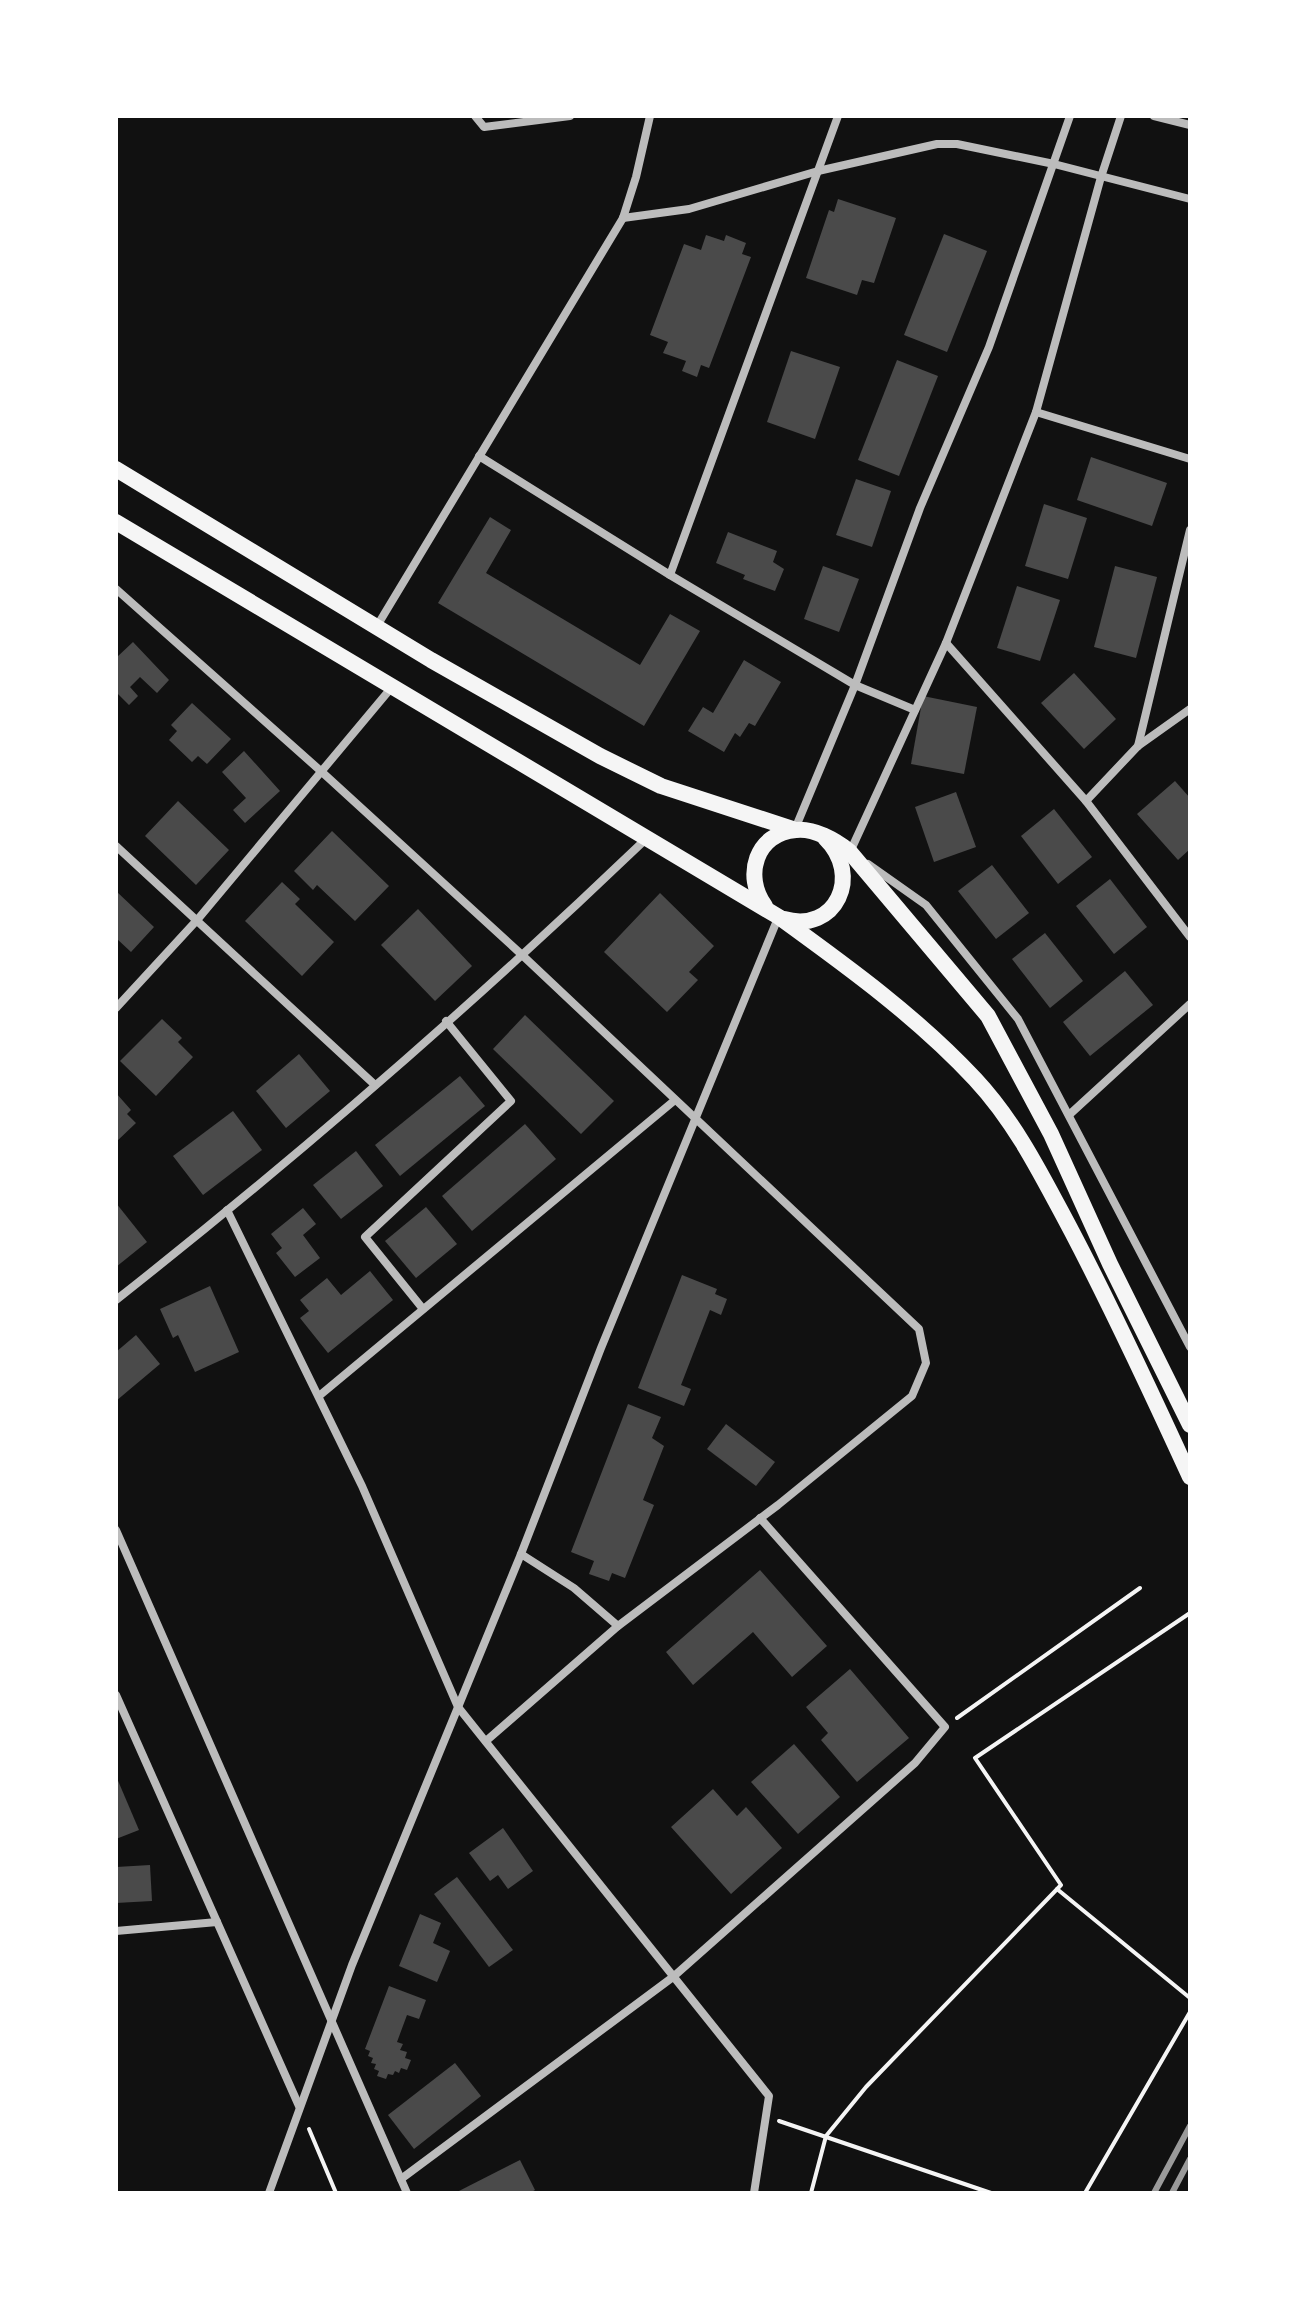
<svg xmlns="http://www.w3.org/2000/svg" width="1306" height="2309" viewBox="0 0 1306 2309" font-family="'Playfair Display',serif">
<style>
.building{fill:#4a4a4a}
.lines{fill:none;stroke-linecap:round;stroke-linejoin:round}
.path{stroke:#f5f5f5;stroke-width:4}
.minor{stroke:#bcbcbc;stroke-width:8}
.secondary{stroke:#f5f5f5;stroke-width:16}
.rail{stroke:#9a9a9a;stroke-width:6}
</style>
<rect width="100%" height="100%" fill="#111"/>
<g class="building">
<polygon points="838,199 896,218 874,283 862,280 857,295 806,278 829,210 834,212"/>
<polygon points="944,234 987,251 947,352 904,335"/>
<polygon points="706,235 724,241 726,235 746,243 742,254 751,257 709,368 701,365 697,377 682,371 686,361 663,353 668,342 650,335 684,244 701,250"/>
<polygon points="791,351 840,367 815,439 767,422"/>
<polygon points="897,360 938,376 899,476 858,460"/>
<polygon points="1091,457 1167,483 1152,526 1077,500"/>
<polygon points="856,479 891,491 872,547 836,535"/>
<polygon points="1044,504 1087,518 1068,579 1025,566"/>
<polygon points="490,517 511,530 486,573 640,665 670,614 700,631 644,726 438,603"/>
<polygon points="728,532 777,551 773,562 784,569 775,591 743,579 745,575 716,563"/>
<polygon points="823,566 859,579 839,632 804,619"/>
<polygon points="1115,566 1157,577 1136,658 1094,647"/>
<polygon points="1017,586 1060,600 1040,661 997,648"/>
<polygon points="133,642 169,680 157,693 140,677 130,687 138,696 129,705 116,692 116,658"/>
<polygon points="744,660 781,682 755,726 749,723 740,737 735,733 724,752 688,731 703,707 713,713"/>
<polygon points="1074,673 1116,719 1084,749 1041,703"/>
<polygon points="923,696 977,707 964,774 911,764"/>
<polygon points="192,703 231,739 207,764 198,756 192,762 169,740 177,731 171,725"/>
<polygon points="244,751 280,791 245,823 233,810 246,798 222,772"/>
<polygon points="1175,781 1190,798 1190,849 1178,860 1137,814"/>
<polygon points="956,792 976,847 934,862 915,807"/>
<polygon points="178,801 229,850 196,885 145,836"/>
<polygon points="1054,809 1092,857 1058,884 1021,836"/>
<polygon points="332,831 389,886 355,921 317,885 313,890 294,871"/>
<polygon points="992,865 1029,913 996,939 958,891"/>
<polygon points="1110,879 1147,927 1114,954 1076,906"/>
<polygon points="282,882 300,899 295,904 334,942 302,976 245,921"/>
<polygon points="116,891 154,927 131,952 116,938"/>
<polygon points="660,893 714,946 689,972 698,980 667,1012 604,952"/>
<polygon points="418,909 472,966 435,1001 381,945"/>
<polygon points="1045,933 1083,981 1050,1008 1012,959"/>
<polygon points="1125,971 1153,1005 1090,1056 1063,1022"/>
<polygon points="525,1015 614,1101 581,1134 493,1049"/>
<polygon points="162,1019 182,1038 178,1042 193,1057 156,1096 120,1061"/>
<polygon points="299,1054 330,1091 286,1128 256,1091"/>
<polygon points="460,1076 485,1106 400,1176 375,1145"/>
<polygon points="116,1093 131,1110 127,1114 136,1123 116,1142"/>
<polygon points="233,1111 262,1150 203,1195 173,1156"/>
<polygon points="525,1124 556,1159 472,1231 442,1196"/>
<polygon points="356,1151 383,1186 341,1219 313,1185"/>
<polygon points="116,1203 147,1242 116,1267"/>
<polygon points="426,1207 457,1244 416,1278 385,1241"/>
<polygon points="303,1208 316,1224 303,1235 320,1258 295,1277 276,1253 282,1248 271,1234"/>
<polygon points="370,1271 393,1300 328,1353 300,1318 309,1311 300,1300 327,1278 341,1295"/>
<polygon points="682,1275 717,1289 715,1294 727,1299 721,1315 710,1310 681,1385 691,1389 684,1406 638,1388"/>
<polygon points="210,1286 239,1352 195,1372 178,1335 173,1338 160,1309"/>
<polygon points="136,1335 160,1364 116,1401 116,1352"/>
<polygon points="628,1404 661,1417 652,1438 664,1446 643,1500 654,1505 625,1578 612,1573 609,1581 589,1574 594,1561 571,1552"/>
<polygon points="726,1424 775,1462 756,1486 707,1449"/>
<polygon points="760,1570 827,1646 792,1677 753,1632 693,1685 666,1652"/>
<polygon points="850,1669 909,1738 857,1782 821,1740 828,1733 806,1707"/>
<polygon points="794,1744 840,1797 798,1834 751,1782"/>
<polygon points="116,1776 139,1830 116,1839"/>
<polygon points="713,1789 737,1816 746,1807 782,1848 731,1894 671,1827"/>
<polygon points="503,1828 533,1871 508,1889 498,1875 490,1881 469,1853"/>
<polygon points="150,1865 152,1901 116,1903 116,1867"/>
<polygon points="457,1877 513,1950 489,1967 434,1894"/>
<polygon points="420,1914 441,1923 433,1943 450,1951 437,1982 399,1966"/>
<polygon points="389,1986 426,2000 419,2019 407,2015 397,2042 403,2044 400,2050 407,2052 405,2058 411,2060 407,2070 401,2068 399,2073 395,2071 393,2075 388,2074 386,2079 377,2076 379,2071 374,2069 376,2064 371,2063 373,2058 368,2056 370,2051 365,2049"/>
<polygon points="455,2063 481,2096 414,2149 388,2115"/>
<polygon points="520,2160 535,2190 530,2193 455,2193"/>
</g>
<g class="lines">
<g class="path">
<polyline points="957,1718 1140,1588"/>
<polyline points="1057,1889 1190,1998"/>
<polyline points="779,2121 991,2193"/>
<polyline points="309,2129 336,2193"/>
<polyline points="811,2193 826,2136 866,2087 1061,1885 975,1758 1190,1613"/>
<polyline points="1085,2193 1190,2012"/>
</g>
<g class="minor">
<polyline points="475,116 484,127 570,116"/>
<polyline points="1154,116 1190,125"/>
<polyline points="623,218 689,209 818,171 937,144 957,144 1054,164 1190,199"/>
<polyline points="1036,412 1190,459"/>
<polyline points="479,456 670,575 855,685 915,710"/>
<polyline points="670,575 838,116"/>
<polyline points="116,589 323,773 521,954 919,1329 926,1363 912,1396 778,1505 618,1626 486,1741"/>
<polyline points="377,626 623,218 636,177 650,116"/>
<polyline points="946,643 1086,801 1190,937"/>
<polyline points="1138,746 1190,530"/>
<polyline points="1086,801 1138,746 1190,709"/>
<polyline points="795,829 855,685 920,508 989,347 1070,116"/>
<polyline points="116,846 375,1085"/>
<polyline points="850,852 946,643 1036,412 1101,177 1121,116"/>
<polyline points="868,864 926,905 1018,1019 1190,1347"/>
<polyline points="116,1008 198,919 392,687"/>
<polyline points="1069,1115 1190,1004"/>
<polyline points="227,1210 362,1486 458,1707 769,2096 754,2193"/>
<path d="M116,1300c184,-145 362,-300 531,-462"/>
<polyline points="423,1309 365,1237 511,1101 446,1021"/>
<polyline points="319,1396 675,1100"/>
<polyline points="116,1530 407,2193"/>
<polyline points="521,1554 574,1588 618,1626"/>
<polyline points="116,1695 299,2106"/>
<polyline points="116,1931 217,1922"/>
<polyline points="401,2179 673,1977 915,1763 945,1727 760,1518"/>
<polyline points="269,2193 352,1965 521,1554 601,1348 778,918"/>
</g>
<g class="secondary">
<polyline points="116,469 431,660 600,756 661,786 793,829"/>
<path d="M116,522l663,395c69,50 137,99 196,162 42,45 68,99 97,153 42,80 80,162 118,245"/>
<path d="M765,906c-22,-30 -9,-73 31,-76 18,-2 39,10 53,21l139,165 63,118 59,130 80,161"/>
<path d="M784,919c52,15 79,-44 41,-81"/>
</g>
<g class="rail">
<polyline points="1154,2193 1190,2126"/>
<polyline points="1172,2193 1190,2159"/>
</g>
</g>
<rect width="1306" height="2309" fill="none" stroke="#ffffff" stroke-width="236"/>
</svg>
